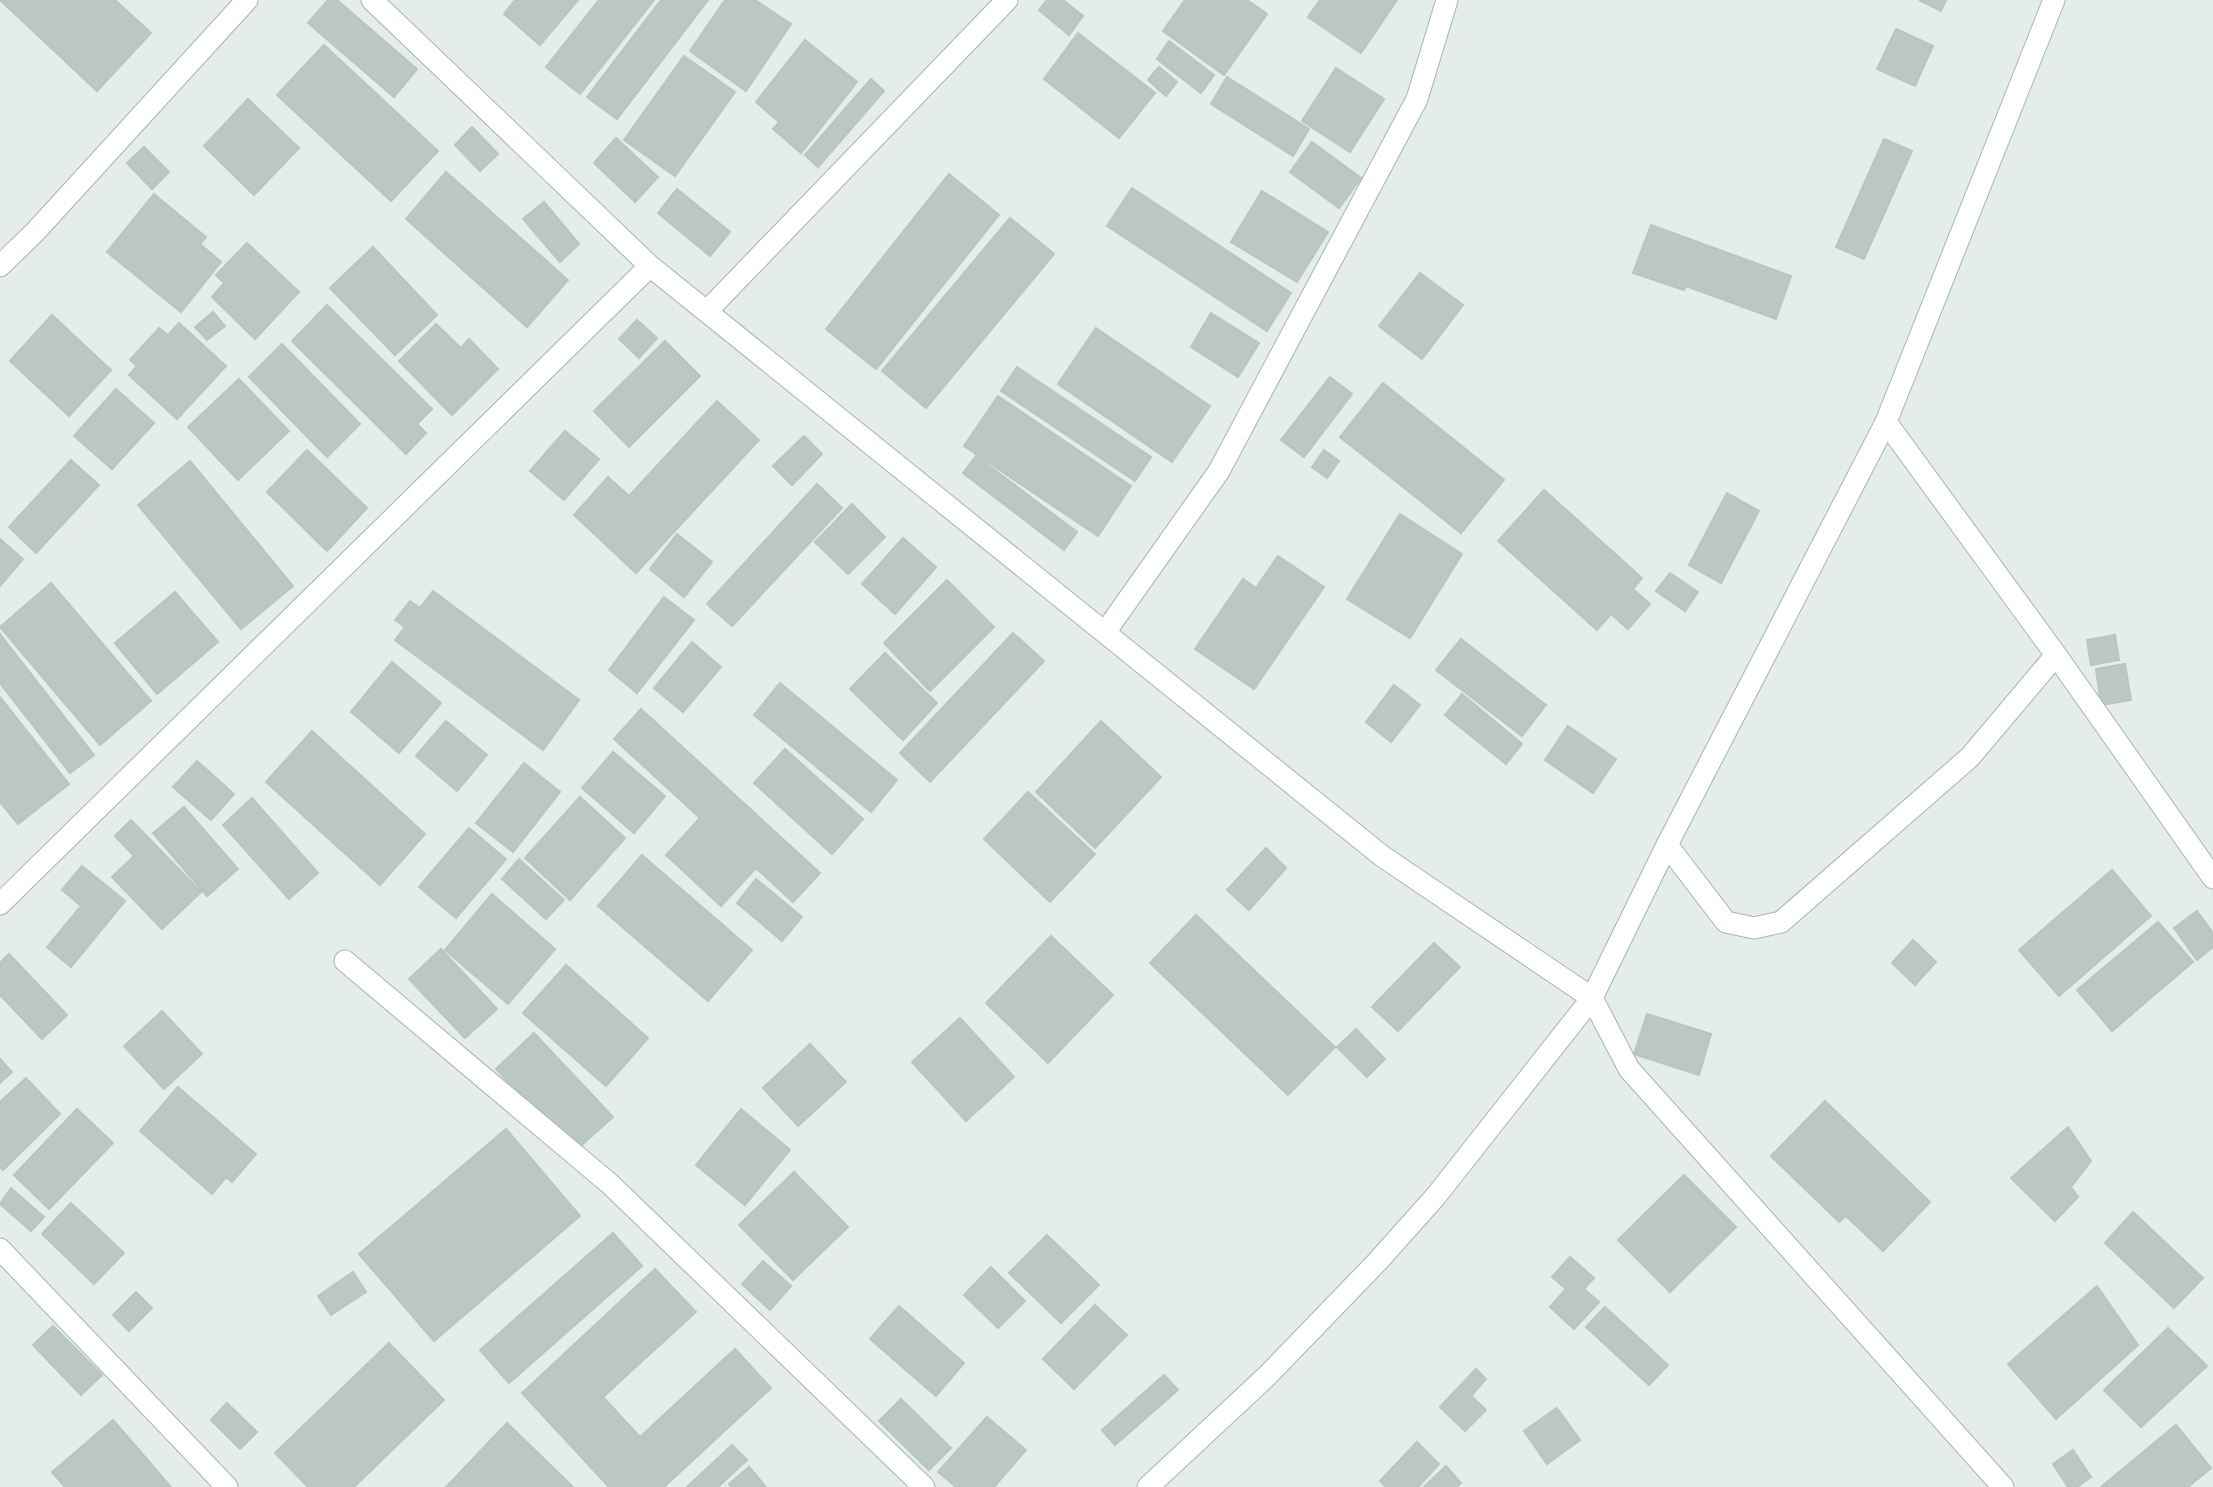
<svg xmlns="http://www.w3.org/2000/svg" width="2213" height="1487" viewBox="0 0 2213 1487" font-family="Roboto,sans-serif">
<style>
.building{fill:#bac8c1;stroke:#b7c6be;stroke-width:2}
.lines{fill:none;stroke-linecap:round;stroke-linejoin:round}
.street-casing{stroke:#a7b5ae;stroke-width:23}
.street{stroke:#fff;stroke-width:21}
</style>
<rect width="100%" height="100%" fill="#e4ede8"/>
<g class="building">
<polygon points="0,0 115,0 151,33 97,91"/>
<polygon points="328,0 337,0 417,69 394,97 308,23"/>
<polygon points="515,0 578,0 540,45 504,14"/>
<polygon points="599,0 654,0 580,94 546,67"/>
<polygon points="661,0 708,0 617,119 587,97"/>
<polygon points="725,0 755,0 791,24 746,91 690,51"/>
<polygon points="1047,0 1063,0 1083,16 1069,35 1039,10"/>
<polygon points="1185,0 1247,0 1267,14 1224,75 1163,31"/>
<polygon points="1320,0 1397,0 1361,53 1308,17"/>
<polygon points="1919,0 1946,0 1941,11"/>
<polygon points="1896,29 1933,46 1915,86 1877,69"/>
<polygon points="1078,33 1155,93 1119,138 1044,79"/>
<polygon points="805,40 857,82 801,153 773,129 779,122 756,102"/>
<polygon points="1169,41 1214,75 1201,93 1157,59"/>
<polygon points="324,45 438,151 391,201 277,95"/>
<polygon points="684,56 735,92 675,176 624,140"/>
<polygon points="1159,67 1177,82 1166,96 1148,80"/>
<polygon points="1336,68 1384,99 1350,152 1302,121"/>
<polygon points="1227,77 1309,129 1293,156 1211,104"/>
<polygon points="871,79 884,91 818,167 805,155"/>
<polygon points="248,99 299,148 254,195 204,146"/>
<polygon points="472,127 498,154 480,171 455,145"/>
<polygon points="616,138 658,177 635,202 594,163"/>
<polygon points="1884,139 1912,151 1864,259 1836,247"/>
<polygon points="1312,142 1361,178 1339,208 1290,172"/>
<polygon points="144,147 169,172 152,189 127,163"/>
<polygon points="446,172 568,280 527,327 406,219"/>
<polygon points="949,174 999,215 876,369 826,329"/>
<polygon points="1132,188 1291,293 1267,331 1107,226"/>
<polygon points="677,189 730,232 710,256 658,213"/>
<polygon points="1262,191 1328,232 1297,282 1231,242"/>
<polygon points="154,194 206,237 200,244 221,262 181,312 107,252"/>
<polygon points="544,202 579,244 560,262 523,219"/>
<polygon points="1010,218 1054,254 926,408 882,371"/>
<polygon points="1651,225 1791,276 1776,319 1686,286 1684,290 1633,273"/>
<polygon points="247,243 299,292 255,339 212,297 224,283 216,275"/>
<polygon points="373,247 437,315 395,355 330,288"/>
<polygon points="1420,273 1463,305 1422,359 1379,326"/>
<polygon points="327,305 432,409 417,424 426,433 406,454 292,341"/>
<polygon points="213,312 225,326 207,340 195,327"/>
<polygon points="1211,313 1259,343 1238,377 1191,347"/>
<polygon points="52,315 111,370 69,416 10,361"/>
<polygon points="637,320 657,338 639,358 619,339"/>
<polygon points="179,323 226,366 177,419 129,375 137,366 130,360 159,328 168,335"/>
<polygon points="436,324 461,348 469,339 498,369 452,415 399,361"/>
<polygon points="1096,328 1210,406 1172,462 1058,384"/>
<polygon points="665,341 700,376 629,447 594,411"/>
<polygon points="282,344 360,424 327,457 249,377"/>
<polygon points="1017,367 1151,457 1135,481 1001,391"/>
<polygon points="1330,377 1352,394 1304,457 1281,440"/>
<polygon points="239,379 289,431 238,480 188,427"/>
<polygon points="1383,383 1504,480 1461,533 1340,437"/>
<polygon points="116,389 154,423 112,469 74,436"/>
<polygon points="998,396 1131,486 1098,536 964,446"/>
<polygon points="717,401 759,440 636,573 574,515 608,477 629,496"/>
<polygon points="565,431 599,459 564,500 530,471"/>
<polygon points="804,436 822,454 792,485 773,466"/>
<polygon points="307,450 367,508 327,551 267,492"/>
<polygon points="1324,450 1339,461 1327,478 1312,467"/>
<polygon points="976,456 1077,532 1064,550 963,473"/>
<polygon points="71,460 99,485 36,553 9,527"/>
<polygon points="190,461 293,586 241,629 138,505"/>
<polygon points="817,484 842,508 732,626 707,604"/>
<polygon points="1544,490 1642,578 1633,589 1650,604 1628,629 1611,614 1597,630 1498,541"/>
<polygon points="1727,493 1759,511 1721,583 1689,565"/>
<polygon points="852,504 885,537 848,574 815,542"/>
<polygon points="1400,514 1462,554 1410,638 1347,599"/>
<polygon points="677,534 712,562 684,597 650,569"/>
<polygon points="903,538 936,567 895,614 862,584"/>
<polygon points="0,539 23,559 0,586"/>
<polygon points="1278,556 1324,587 1254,689 1195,649 1243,579 1256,588"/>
<polygon points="1670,573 1698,592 1685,611 1656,591"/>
<polygon points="947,580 994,627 930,691 884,643"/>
<polygon points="51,583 151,701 100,745 0,627"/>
<polygon points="433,591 579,700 543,750 395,640 405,627 395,620 410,601 420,608"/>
<polygon points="175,592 218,642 157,694 115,643"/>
<polygon points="664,597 694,620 637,693 609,670"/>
<polygon points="1013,633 1044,661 930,782 900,753"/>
<polygon points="0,634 94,755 70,773 0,683"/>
<polygon points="2115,635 2119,660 2091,665 2087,640"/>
<polygon points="1461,639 1546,705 1522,736 1436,670"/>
<polygon points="692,642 721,667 683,712 654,688"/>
<polygon points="885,653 937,703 903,740 850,689"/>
<polygon points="392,662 441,703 399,753 351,712"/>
<polygon points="2125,664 2131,700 2101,705 2096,669"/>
<polygon points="780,683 897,780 871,812 754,715"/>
<polygon points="1394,685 1420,705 1391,742 1366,722"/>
<polygon points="1462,694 1522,744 1506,764 1445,715"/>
<polygon points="0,697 69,784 18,824 0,802"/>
<polygon points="641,709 820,873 793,902 756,868 721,906 666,855 700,818 614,739"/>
<polygon points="446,721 487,755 457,791 416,756"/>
<polygon points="1101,721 1161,777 1095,848 1036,792"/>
<polygon points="1568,726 1616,759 1593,793 1545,760"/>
<polygon points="312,731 425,834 380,885 266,782"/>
<polygon points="785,749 863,819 832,854 754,783"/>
<polygon points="613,752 665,796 634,833 582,788"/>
<polygon points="197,761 234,794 211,820 173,787"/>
<polygon points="524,763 560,792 513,852 476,823"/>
<polygon points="1028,792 1095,854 1050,902 984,839"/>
<polygon points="580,797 625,838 570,900 525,858"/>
<polygon points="252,798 318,873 289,899 223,825"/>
<polygon points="184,807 238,869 207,896 153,833"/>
<polygon points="131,820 201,892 162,929 112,877 134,856 115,836"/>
<polygon points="469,828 506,859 456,918 419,887"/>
<polygon points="1266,848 1286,868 1249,910 1227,890"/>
<polygon points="642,855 752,950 708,1001 598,906"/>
<polygon points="519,859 564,900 546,919 502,879"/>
<polygon points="82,866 125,901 71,967 47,947 81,906 62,890"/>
<polygon points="2112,870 2151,916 2059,996 2019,950"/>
<polygon points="756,879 802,917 782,941 737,903"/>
<polygon points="492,894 555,949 508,1004 445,950"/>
<polygon points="2197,911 2213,933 2213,947 2197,960 2174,928"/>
<polygon points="1196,915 1335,1047 1288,1095 1150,963"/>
<polygon points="2158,922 2193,962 2112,1031 2077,990"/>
<polygon points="1051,936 1113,995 1048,1063 986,1003"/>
<polygon points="1913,940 1936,962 1915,985 1892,963"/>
<polygon points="1434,943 1460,967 1398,1031 1372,1007"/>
<polygon points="441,949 497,1009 465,1038 409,979"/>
<polygon points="9,954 67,1015 42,1039 0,995 0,963"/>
<polygon points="566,965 648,1038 606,1086 523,1013"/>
<polygon points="162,1011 202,1054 164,1089 124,1046"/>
<polygon points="1647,1014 1711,1034 1699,1075 1634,1054"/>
<polygon points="960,1018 1014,1077 966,1121 912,1062"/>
<polygon points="1356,1029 1385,1059 1367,1077 1337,1047"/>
<polygon points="534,1033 613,1117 574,1152 496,1069"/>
<polygon points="810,1044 846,1082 798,1126 763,1088"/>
<polygon points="0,1059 12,1072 0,1083"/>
<polygon points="26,1078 60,1114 3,1170 0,1167 0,1102"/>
<polygon points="178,1087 256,1154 232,1182 226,1177 212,1194 140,1131"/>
<polygon points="1825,1101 1930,1202 1883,1251 1846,1216 1839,1222 1771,1156"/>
<polygon points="77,1109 113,1143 49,1209 14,1175"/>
<polygon points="741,1109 790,1150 745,1205 696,1165"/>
<polygon points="2068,1127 2091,1161 2071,1187 2078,1197 2055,1221 2011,1178"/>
<polygon points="506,1129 580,1216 434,1341 359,1254"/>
<polygon points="794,1172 848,1227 793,1280 739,1225"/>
<polygon points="1684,1175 1736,1227 1670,1292 1618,1240"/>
<polygon points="11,1188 44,1217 31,1231 0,1204"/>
<polygon points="71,1203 124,1253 94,1284 42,1234"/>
<polygon points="2133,1212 2203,1278 2174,1308 2105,1243"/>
<polygon points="613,1233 642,1266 509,1383 480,1350"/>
<polygon points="1047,1235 1099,1285 1061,1323 1009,1273"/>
<polygon points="1570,1257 1594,1278 1584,1289 1599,1302 1574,1329 1550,1307 1566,1289 1552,1277"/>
<polygon points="763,1261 791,1286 770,1310 742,1284"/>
<polygon points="991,1267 1025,1301 998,1328 964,1295"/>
<polygon points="655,1269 696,1312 603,1397 640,1437 735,1349 771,1388 664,1487 609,1487 522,1393"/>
<polygon points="353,1272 366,1292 331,1315 318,1296"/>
<polygon points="2097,1286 2138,1345 2056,1419 2008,1364"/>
<polygon points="136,1292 152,1308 129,1331 113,1315"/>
<polygon points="1095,1305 1127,1335 1074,1389 1043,1359"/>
<polygon points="899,1306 964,1363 936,1396 870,1339"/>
<polygon points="1605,1307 1668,1365 1649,1385 1586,1327"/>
<polygon points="53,1326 102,1375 81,1395 33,1345"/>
<polygon points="2168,1328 2207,1366 2141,1427 2104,1390"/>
<polygon points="389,1343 444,1400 354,1487 308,1487 275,1453"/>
<polygon points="1476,1369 1486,1379 1471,1396 1486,1410 1465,1431 1440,1407"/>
<polygon points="1164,1375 1178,1390 1115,1445 1102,1430"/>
<polygon points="901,1399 951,1448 929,1470 879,1421"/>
<polygon points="227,1403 257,1432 240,1449 211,1420"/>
<polygon points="1557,1408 1580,1440 1547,1464 1524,1431"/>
<polygon points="987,1417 1026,1450 994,1487 956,1487 938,1472"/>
<polygon points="113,1420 171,1487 65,1487 52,1472"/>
<polygon points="507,1423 573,1487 446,1487"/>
<polygon points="2176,1425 2211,1468 2188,1487 2101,1487"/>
<polygon points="1417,1442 1439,1464 1418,1487 1386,1487 1380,1481"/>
<polygon points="732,1445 747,1460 718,1487 687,1487"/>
<polygon points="2073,1450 2091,1477 2077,1487 2068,1487 2053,1464"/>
<polygon points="1446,1466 1461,1483 1456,1487 1424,1487"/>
<polygon points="749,1467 766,1487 732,1487 729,1484"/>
</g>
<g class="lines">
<g class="street-casing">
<g id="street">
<polyline points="372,0 650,266 1382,856 1592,998 1629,1069 2003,1487"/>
<polyline points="0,266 35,232 247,0"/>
<polyline points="708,310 1007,0"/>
<polyline points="1886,422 2056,655 2213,878"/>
<polyline points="1106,631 1219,471 1417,99 1447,0"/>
<polyline points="1667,845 1726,922 1754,928 1781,922 1970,757 2056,655"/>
<polyline points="0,904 650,266"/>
<polyline points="345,961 610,1184 924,1487"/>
<polyline points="0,1249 227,1487"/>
<polyline points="1148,1487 1268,1375 1378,1261 1436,1196 1592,998 1667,845 1886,422 2054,0"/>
</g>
</g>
<use href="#street" class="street"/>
</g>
</svg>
